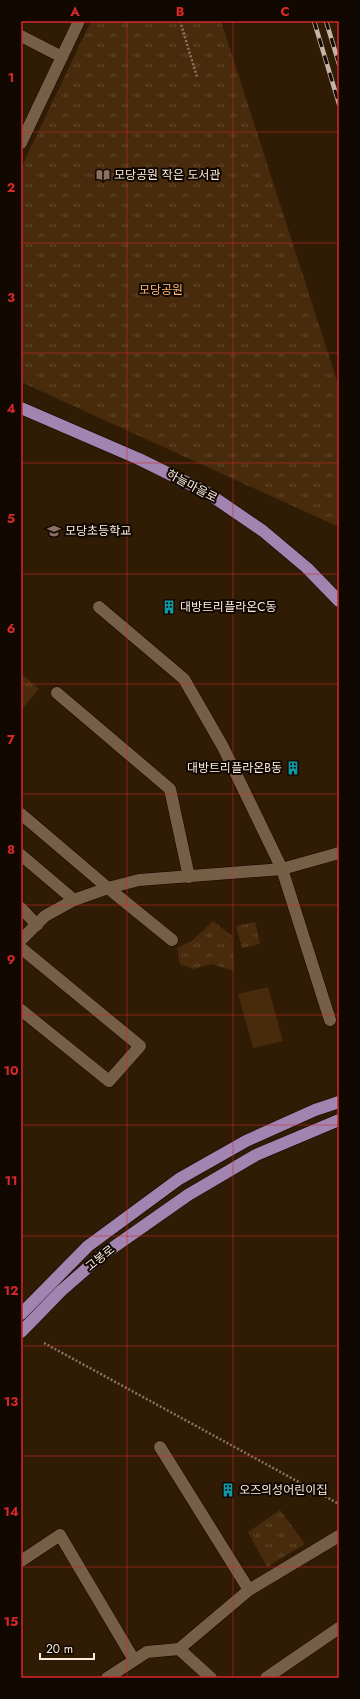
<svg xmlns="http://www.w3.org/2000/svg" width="360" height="1699" viewBox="0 0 360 1699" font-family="Jost,'Noto Sans KR',sans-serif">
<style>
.park{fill:url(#park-tufts)}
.garden{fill:#472b0c}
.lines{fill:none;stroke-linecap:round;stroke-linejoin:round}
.minor-casing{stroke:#170500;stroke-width:13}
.major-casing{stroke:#170500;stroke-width:13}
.path{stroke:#887663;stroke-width:2.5;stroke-dasharray:2 2;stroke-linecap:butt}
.minor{stroke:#775f47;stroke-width:12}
.major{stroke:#a184b0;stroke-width:12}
.rail-casing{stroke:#c6b5a6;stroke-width:4.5}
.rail{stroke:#110802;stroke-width:3;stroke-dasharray:9;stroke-linecap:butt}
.grid{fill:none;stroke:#d62828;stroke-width:1;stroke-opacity:0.55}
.labels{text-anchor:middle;stroke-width:4;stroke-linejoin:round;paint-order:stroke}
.poi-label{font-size:12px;fill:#fcede0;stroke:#110802;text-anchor:start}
.park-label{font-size:12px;fill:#fab876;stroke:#110802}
.street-label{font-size:12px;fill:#fcede0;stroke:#110802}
.neatline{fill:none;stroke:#d62828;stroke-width:1.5}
.grid-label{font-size:13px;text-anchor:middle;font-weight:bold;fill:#d62828}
</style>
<defs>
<pattern id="park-tufts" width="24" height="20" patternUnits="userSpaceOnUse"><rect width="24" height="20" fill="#472b0c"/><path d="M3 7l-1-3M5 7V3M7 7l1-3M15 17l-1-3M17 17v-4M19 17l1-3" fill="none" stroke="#624a2f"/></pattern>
</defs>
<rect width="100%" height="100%" fill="#301b04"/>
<g class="park">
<polygon points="91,21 221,21 339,387 339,527 21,382 21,168"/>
<polygon points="21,673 39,689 21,710"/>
<polygon points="213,921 232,936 234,971 211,964 194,969 180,964 177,948 193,940"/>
<polygon points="255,922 260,944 242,948 236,926"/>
<polygon points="280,1510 305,1544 267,1567 248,1532"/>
</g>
<polygon class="garden" points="268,987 283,1041 253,1048 238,994"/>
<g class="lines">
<g class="minor-casing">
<g id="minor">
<polyline points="21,36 62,57"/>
<polyline points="21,143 79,21"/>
<polyline points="99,607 184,679 223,747 282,869 330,1020"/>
<polyline points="57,693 170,789 189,877"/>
<polyline points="21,814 108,888 172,940"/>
<polyline points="21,855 74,900"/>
<polyline points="21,908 37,925"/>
<polyline points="21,940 45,916 74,900 108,888 139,880 282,869 339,853"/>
<polyline points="21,948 140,1046 109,1081 21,1010"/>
<polyline points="160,1447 249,1590"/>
<polyline points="21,1561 60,1535 134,1660"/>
<polyline points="179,1649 249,1590 339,1536"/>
<polyline points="107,1678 147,1652 179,1649 211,1678"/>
<polyline points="266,1678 339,1628"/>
</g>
</g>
<g class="major-casing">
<g id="major">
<polyline points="21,408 139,459 206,492 263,531 307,568 339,601"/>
<polyline points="21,1314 88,1246 179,1179 246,1141 315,1110 339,1102"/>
<polyline points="21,1332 61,1291 101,1256 188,1195 256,1155 339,1120"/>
</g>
</g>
<g class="path">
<polyline points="180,21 197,77"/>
<polyline points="44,1343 339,1504"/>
</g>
<use href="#minor" class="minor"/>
<use href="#major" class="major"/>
<g class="rail-casing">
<g id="rail">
<polyline points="314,21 339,104"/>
<polyline points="326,21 339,64"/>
</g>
</g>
<use href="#rail" class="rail"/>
</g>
<path class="grid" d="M127,21v1657M233,21v1657M21,132h318M21,243h318M21,353h318M21,463h318M21,574h318M21,684h318M21,794h318M21,905h318M21,1015h318M21,1125h318M21,1236h318M21,1346h318M21,1456h318M21,1567h318"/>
<defs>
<g id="library-bare" transform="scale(1.08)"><path d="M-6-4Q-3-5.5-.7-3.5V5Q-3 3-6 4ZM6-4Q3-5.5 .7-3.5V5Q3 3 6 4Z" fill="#8d6e63" stroke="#110802" stroke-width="2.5" paint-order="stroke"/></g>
<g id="school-bare" transform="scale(1.08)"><path d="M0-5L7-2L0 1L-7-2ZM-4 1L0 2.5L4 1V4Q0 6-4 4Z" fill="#8d6e63" stroke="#110802" stroke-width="2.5" paint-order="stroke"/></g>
<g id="building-bare" transform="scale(1.08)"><path d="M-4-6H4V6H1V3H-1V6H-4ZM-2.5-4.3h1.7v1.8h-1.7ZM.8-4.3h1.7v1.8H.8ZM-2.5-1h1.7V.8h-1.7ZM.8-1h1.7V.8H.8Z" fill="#0f9aa8" stroke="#110802" stroke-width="2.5" paint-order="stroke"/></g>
</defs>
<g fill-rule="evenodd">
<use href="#library-bare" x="103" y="175"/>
<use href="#school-bare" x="54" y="531"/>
<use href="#building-bare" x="169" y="607"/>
<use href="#building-bare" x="293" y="768"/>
<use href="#building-bare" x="228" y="1490"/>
</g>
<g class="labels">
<g class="poi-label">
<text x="114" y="179">모당공원 작은 도서관</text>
<text x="65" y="535">모당초등학교</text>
<text x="180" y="611">대방트리플라온C동</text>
<text x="282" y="772" text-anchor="end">대방트리플라온B동</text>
<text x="239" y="1494">오즈의성어린이집</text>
</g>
<g class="park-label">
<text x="161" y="294">모당공원</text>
</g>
<g class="street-label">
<text transform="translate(192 486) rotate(28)" y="4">하늘마을로</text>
<text transform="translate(100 1258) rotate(-39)" y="4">고봉로</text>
</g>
</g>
<rect width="360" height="1699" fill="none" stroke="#110802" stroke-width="44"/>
<path d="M40 1653v6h54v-6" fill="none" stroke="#fcede0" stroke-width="2"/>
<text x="46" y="1653" font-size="12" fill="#fcede0" stroke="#110802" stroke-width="3" paint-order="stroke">20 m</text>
<rect x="22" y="22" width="316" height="1655" class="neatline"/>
<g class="grid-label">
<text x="75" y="16">A</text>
<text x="180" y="16">B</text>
<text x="285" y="16">C</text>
<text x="11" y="82">1</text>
<text x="11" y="192">2</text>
<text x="11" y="302">3</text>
<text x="11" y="413">4</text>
<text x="11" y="523">5</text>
<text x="11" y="633">6</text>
<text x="11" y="744">7</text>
<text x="11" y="854">8</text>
<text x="11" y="964">9</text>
<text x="11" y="1075">10</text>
<text x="11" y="1185">11</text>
<text x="11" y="1295">12</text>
<text x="11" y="1406">13</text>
<text x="11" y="1516">14</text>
<text x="11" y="1626">15</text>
</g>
</svg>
